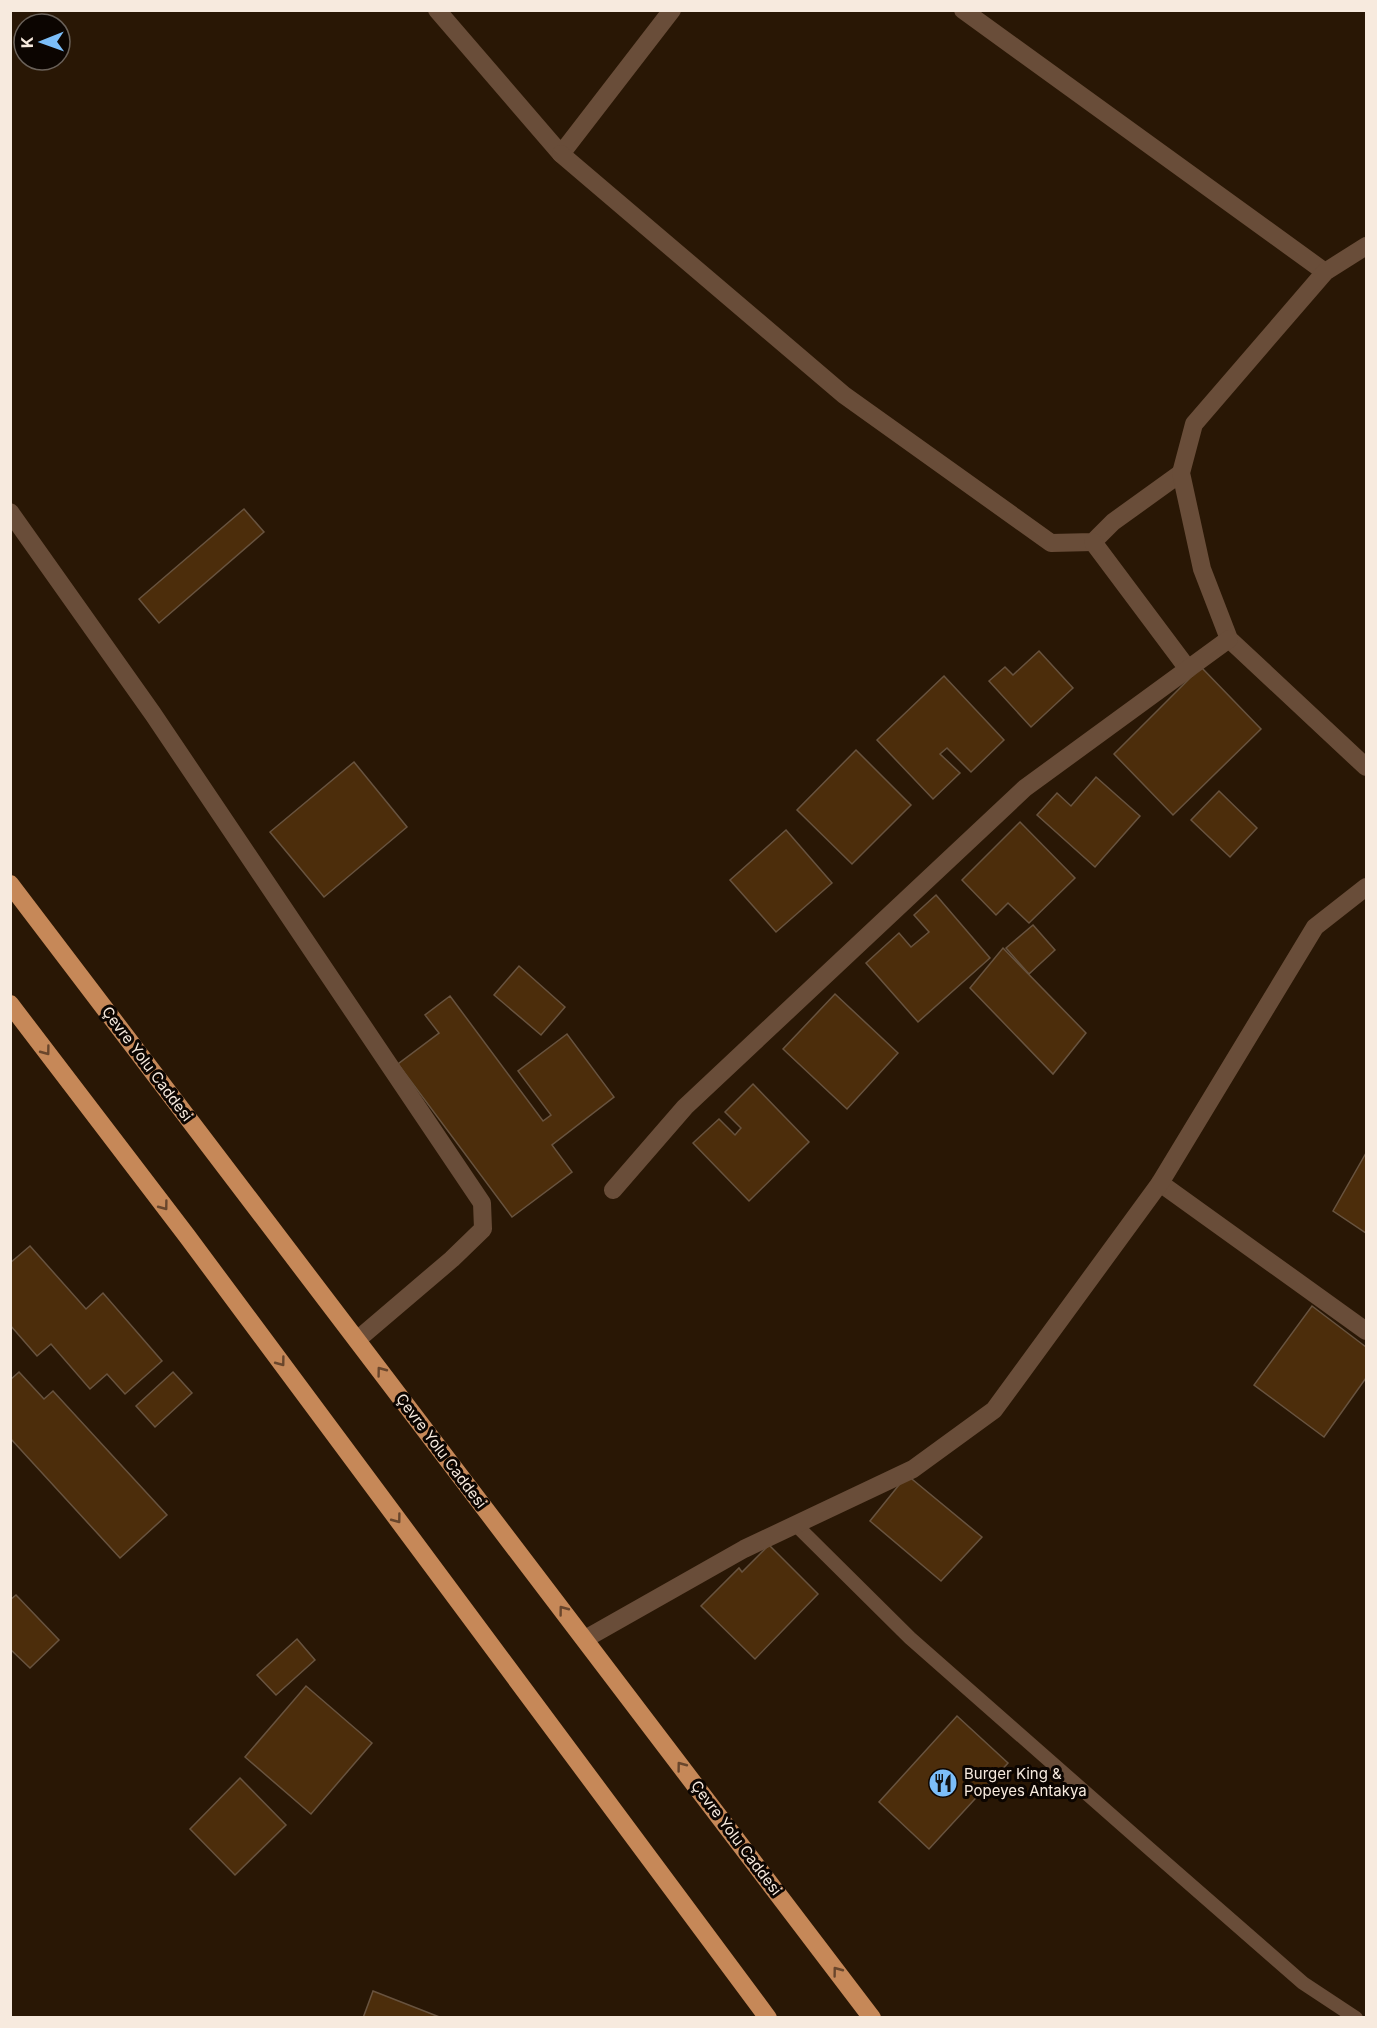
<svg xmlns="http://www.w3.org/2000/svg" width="1377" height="2028" viewBox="0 0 1377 2028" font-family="Inter,sans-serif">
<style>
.building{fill:#4c2d0b;stroke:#68533f;stroke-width:1.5}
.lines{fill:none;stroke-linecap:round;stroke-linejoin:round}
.service{stroke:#694d39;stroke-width:14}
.minor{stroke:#694d39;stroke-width:18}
.trunk{stroke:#c68858;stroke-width:18}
.oneway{stroke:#69462c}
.labels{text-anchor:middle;stroke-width:6;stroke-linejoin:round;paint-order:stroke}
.street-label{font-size:15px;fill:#f7eade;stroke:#0c0501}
.poi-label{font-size:15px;fill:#f7eade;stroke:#0c0501;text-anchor:start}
</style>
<rect width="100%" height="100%" fill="#291705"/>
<g class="building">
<polygon points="244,509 264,532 159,623 139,599"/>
<polygon points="1039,651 1073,688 1031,727 989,681 1005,667 1013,675"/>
<polygon points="1201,667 1261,729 1173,815 1114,754"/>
<polygon points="944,676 1004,740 971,772 947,748 940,754 960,773 933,799 877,740"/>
<polygon points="856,750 911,805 852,864 797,810"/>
<polygon points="354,762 407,827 324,897 270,832"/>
<polygon points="1096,777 1140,816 1095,867 1037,815 1057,793 1071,806"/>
<polygon points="1219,791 1257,828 1230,857 1191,820"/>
<polygon points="1020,822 1075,878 1029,923 1008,903 996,915 962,880"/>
<polygon points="786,830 832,883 776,932 730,880"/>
<polygon points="936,895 990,958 918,1022 866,963 899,933 911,947 929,932 914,915"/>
<polygon points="1033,925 1055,950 1029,974 1006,948"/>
<polygon points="1003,948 1086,1033 1053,1074 970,988"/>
<polygon points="519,966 565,1007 541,1035 494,995"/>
<polygon points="835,994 898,1053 847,1109 783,1049"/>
<polygon points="450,996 543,1121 551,1115 518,1071 567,1034 614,1097 552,1145 572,1172 512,1217 398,1064 439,1033 425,1015"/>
<polygon points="753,1084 809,1142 749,1201 693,1143 719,1119 735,1135 741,1128 725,1112"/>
<polygon points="1366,1153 1366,1233 1333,1211"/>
<polygon points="30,1246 86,1309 103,1293 162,1361 125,1394 107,1374 90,1389 51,1344 37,1356 10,1325 10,1263"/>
<polygon points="1312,1306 1366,1347 1366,1378 1324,1437 1254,1385"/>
<polygon points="19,1372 44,1399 53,1391 167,1515 120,1558 10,1438 10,1380"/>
<polygon points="173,1372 192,1393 155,1427 136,1406"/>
<polygon points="907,1475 982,1537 941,1581 870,1521"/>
<polygon points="769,1545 818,1594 755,1659 701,1606 739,1568 742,1572"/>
<polygon points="16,1595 59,1640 30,1668 10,1649 10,1600"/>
<polygon points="297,1639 315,1660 276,1695 257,1675"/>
<polygon points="306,1686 372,1743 311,1814 245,1757"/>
<polygon points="957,1716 1008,1763 929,1849 879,1802"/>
<polygon points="240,1778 286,1825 235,1875 190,1829"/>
<polygon points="373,1991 442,2018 363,2018"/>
</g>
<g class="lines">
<polyline class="service" points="796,1525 910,1638 1152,1851 1303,1983 1356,2018"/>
<g class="minor">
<polyline points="437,10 561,154 672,10"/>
<polyline points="963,10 1325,272"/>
<polyline points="561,154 844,395 1051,543 1093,542 1113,522 1181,473"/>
<polyline points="1366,246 1325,272 1194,424 1181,473 1202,569 1229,639 1366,767"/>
<polyline points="10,512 153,714 482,1203 483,1229 452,1259 357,1340"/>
<polyline points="1093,542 1188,669"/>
<polyline points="1160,1183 1366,1331"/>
<polyline points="613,1190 685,1107 1025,788 1229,639"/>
<polyline points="585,1639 744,1549 913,1469 994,1410 1160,1183 1315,927 1366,887"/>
</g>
<g class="trunk">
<polyline points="10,884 872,2018"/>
<polyline points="10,1004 187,1236 768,2018"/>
</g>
</g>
<defs><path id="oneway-chevron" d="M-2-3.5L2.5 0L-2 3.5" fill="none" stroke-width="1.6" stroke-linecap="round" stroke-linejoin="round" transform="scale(1.5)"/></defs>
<g class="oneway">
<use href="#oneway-chevron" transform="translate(46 1051) rotate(53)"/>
<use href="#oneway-chevron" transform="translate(164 1206) rotate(53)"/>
<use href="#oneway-chevron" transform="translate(281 1362) rotate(53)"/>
<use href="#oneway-chevron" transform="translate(381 1371) rotate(-127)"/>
<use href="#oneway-chevron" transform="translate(397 1519) rotate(53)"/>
<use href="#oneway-chevron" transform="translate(563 1610) rotate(-127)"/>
<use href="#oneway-chevron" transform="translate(681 1766) rotate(-127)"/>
<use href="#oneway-chevron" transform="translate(837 1971) rotate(-127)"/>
</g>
<defs>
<g id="restaurant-disc" transform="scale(1.5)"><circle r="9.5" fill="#7cbef9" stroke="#0c0501"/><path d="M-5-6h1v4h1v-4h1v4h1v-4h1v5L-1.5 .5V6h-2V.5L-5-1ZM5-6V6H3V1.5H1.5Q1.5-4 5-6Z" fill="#111"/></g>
</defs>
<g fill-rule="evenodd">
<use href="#restaurant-disc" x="943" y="1783"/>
</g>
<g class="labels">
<g class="street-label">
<text transform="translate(147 1064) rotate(53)" y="5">Çevre Yolu Caddesi</text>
<text transform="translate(441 1451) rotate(53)" y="5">Çevre Yolu Caddesi</text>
<text transform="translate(736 1838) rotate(53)" y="5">Çevre Yolu Caddesi</text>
</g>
<g class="poi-label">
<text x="964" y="1779">Burger King &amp;<tspan x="964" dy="17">Popeyes Antakya</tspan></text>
</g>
</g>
<rect width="1377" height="2028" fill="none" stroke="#f7eade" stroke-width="24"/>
<g transform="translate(42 42) rotate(269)"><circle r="28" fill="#0c0501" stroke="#6a6159" stroke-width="1.5"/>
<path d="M0-4.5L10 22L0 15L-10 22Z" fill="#7cbef9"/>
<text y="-9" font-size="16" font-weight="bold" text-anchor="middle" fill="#f7eade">K</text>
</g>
</svg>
